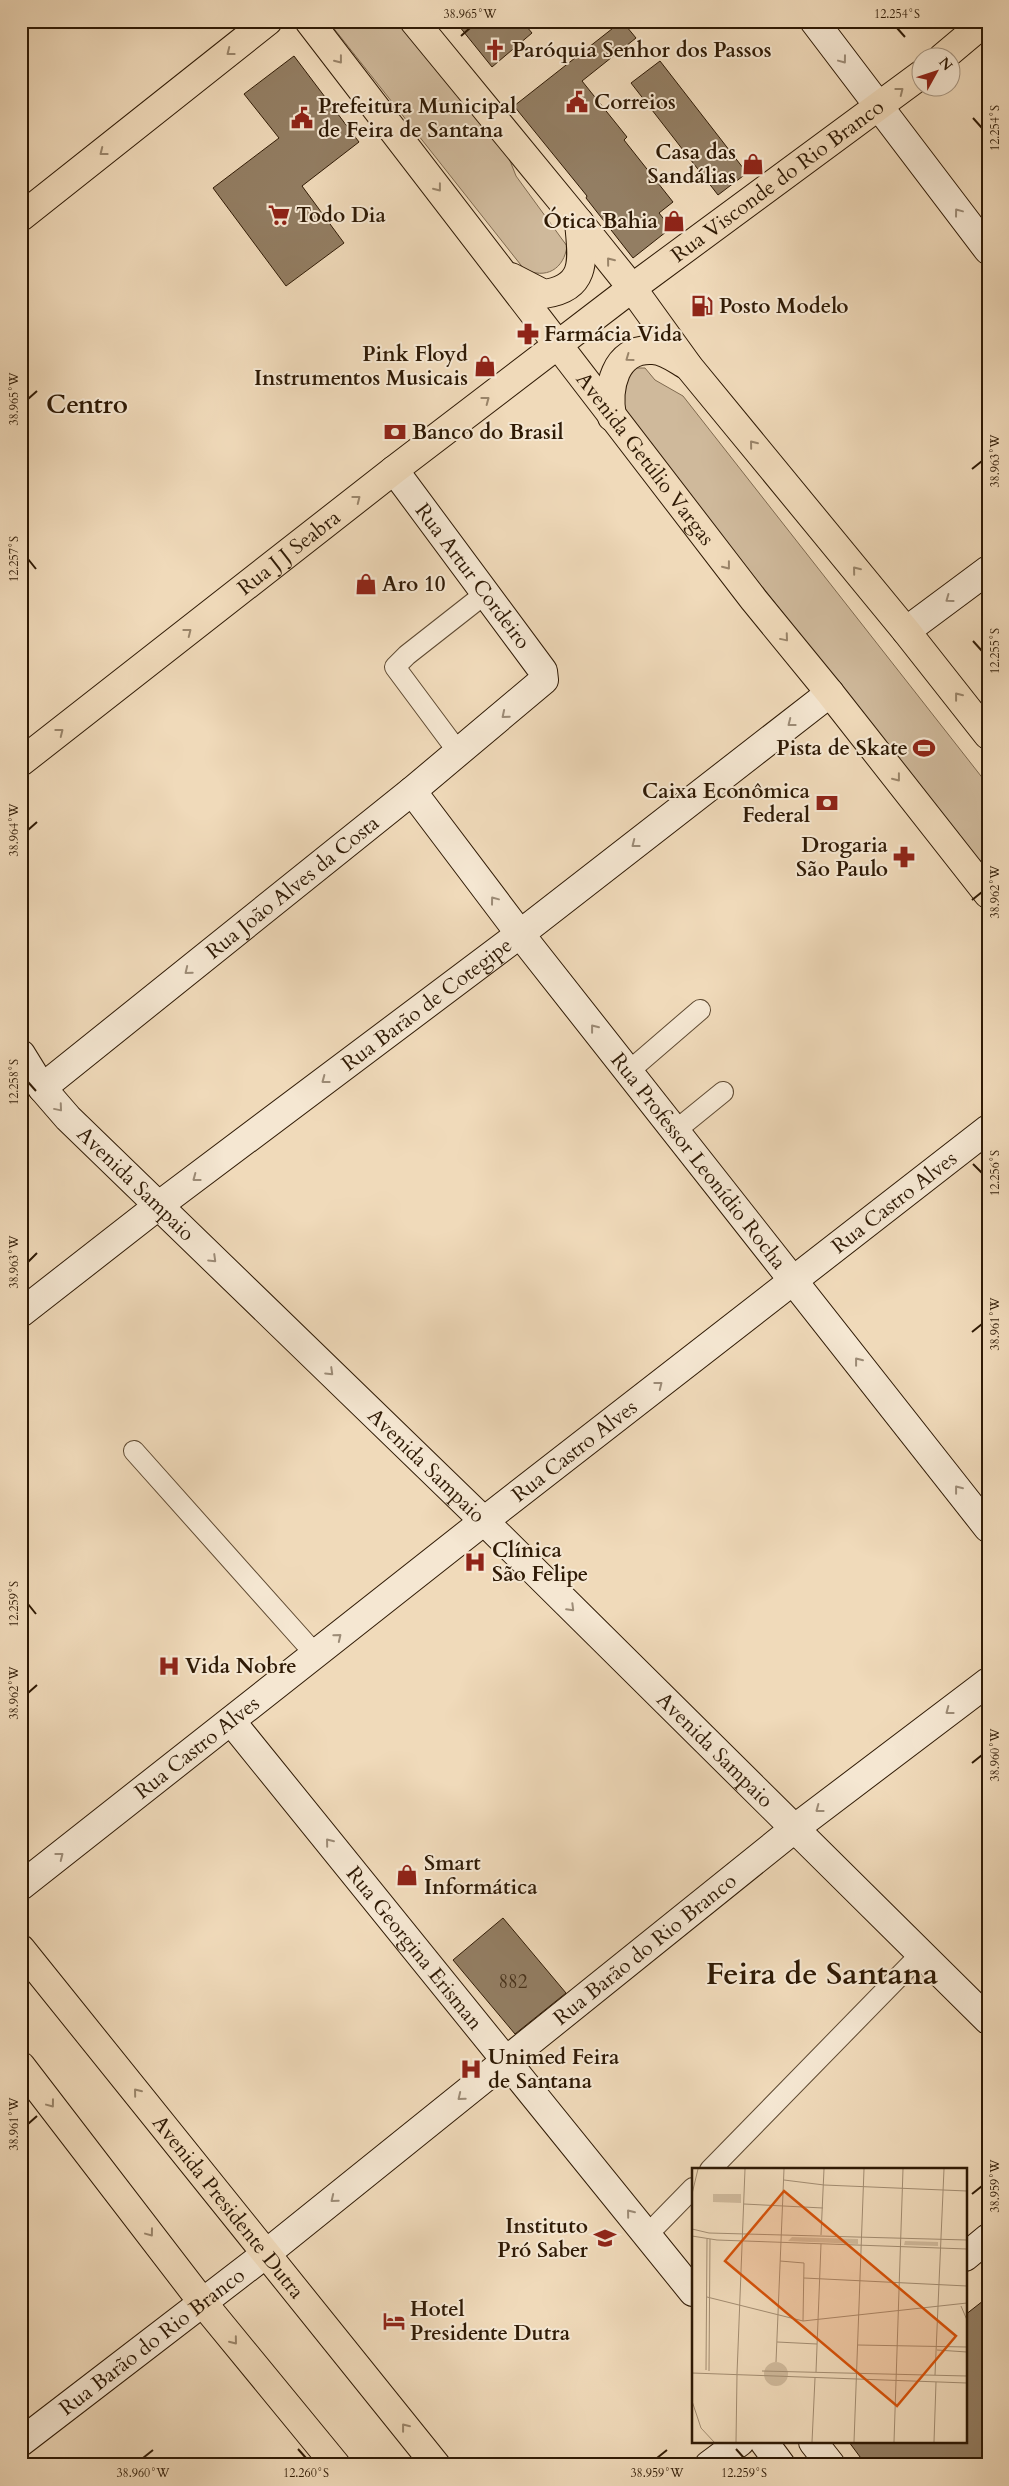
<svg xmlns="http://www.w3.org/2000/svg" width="1009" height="2486" viewBox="0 0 1009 2486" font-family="Cardo,serif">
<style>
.green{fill:#cfb99b;stroke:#7f6a50}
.building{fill:#937e63;stroke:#2f1a05}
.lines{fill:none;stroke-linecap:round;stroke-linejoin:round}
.street-casing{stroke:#5f4a32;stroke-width:22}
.secondary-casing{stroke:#2f1a05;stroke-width:30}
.primary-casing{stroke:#2f1a05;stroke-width:30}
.highway-casing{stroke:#2f1a05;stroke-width:30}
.street{stroke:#f5e7d2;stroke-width:20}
.secondary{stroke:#f5e7d2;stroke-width:28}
.primary{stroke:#f0daba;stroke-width:28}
.highway{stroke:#f0daba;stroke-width:28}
.oneway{stroke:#998469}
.oneway2{stroke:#9c8b76}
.ticks{fill:none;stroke:#2f1a05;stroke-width:2}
.labels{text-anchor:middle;stroke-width:4;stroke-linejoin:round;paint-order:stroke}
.number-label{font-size:19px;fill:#48331c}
.poi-label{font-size:21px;font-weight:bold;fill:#2f1a05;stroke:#f5e7d2;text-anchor:start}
.street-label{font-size:21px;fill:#2f1a05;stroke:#f5e7d2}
.district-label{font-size:26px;font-weight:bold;fill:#2f1a05;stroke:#f5e7d2}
.town-label{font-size:31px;font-weight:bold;fill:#2f1a05;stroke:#f5e7d2}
.inset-road{fill:none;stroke:#a38d72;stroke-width:1}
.view{fill:#d6530b;fill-opacity:0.15;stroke:#d6530b;stroke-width:2.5}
.inset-edge{fill:none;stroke:#2f1a05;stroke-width:2.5}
.neatline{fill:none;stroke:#2f1a05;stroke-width:2}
.ticks-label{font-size:12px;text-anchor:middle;fill:#2f1a05}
</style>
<rect width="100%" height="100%" fill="#f0daba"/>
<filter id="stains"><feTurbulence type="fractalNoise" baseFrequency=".004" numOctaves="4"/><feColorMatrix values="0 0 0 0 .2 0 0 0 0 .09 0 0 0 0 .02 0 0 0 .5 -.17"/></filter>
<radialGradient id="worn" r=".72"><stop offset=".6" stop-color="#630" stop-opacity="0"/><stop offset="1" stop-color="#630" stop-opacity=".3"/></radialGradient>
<g class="green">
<path d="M328,21h70l111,137 7,18 51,70c-3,23 -21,34 -43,23z"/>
<polygon points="637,368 645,368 655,380 683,396 988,785 988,872 620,407 629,370"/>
</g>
<g class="building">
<polygon points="455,21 522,21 532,33 492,67"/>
<polygon points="622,21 636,38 582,81 627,137 624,140 673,202 659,213 671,228 633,258 586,198 587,196 514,106"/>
<polygon points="294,56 359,142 302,186 344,243 286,286 213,188 279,138 244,94"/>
<polygon points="660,61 747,173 718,195 631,83"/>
<polygon points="503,1918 566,1993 515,2034 453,1960"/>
<polygon points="988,2297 988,2465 866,2465 849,2442 965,2442 965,2315"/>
</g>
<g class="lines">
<g class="street-casing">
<g id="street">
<polyline points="459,753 395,667 407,655 486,593"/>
<polyline points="628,1072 700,1010"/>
<polyline points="675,1131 723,1092"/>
<polyline points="134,1451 316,1655"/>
<polyline points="710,2170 922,1953"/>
<polyline points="647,2235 693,2188"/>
</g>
</g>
<g class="secondary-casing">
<g id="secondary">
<polyline points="814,21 988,250"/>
<polyline points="906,631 988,570"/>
<path id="s1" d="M412,791l108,143 468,594"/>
<path id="s2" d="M21,1054l21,34 26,30 416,403 504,499"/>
<path id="s3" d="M42,1088l370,-297 132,-111 -1,-9 -149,-201"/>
<path id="s4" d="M21,1313l137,-107 362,-272 310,-241"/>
<path id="s5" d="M231,1721l462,571"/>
<path id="s6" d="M21,1886l463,-365 504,-392"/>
<polyline points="965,2257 988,2238"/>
<path id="s7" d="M21,2442l246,-189 527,-424 194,-147"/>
<polyline points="764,2442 781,2465"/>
<polyline points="813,2442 831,2465"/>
<polyline points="709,2465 740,2442"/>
</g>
</g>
<g class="primary-casing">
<g id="primary">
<path id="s8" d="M309,21l445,579 76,93 158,201"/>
<polyline points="414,21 579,222 632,288 689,367 906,631 988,735"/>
<polyline points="942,58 986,21"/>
<polyline points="21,217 268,21"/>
<path d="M511,277l33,17c45,-6 38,-37 35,-72"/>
<path d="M612,417c-5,-28 2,-69 40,-67 13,0 25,10 36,16"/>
<path id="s9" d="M21,762l373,-292 238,-182 290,-214"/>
</g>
</g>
<g class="highway-casing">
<g id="highway">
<path id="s10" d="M21,1949l415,516"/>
<polyline points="21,2066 203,2303 336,2465"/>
</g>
</g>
<use href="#street" class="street"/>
<use href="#secondary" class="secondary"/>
<use href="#primary" class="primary"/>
<use href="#highway" class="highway"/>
</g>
<defs><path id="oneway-chevron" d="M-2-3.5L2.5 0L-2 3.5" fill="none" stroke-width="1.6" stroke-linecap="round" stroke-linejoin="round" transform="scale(1.25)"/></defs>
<g class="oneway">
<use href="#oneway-chevron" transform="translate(230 52) rotate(142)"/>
<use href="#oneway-chevron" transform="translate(339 60) rotate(52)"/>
<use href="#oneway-chevron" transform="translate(900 91) rotate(-38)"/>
<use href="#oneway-chevron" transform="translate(103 152) rotate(142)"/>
<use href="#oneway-chevron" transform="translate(438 188) rotate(52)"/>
<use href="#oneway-chevron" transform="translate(610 261) rotate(-129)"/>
<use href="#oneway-chevron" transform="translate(629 358) rotate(144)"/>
<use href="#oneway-chevron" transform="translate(486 400) rotate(-37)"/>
<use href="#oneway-chevron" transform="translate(753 444) rotate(-129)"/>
<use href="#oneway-chevron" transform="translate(357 499) rotate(-38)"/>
<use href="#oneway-chevron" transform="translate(727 566) rotate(52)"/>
<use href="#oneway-chevron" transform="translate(856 570) rotate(-129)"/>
<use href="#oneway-chevron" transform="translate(188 632) rotate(-38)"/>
<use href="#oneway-chevron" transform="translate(785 638) rotate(50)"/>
<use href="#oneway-chevron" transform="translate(958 696) rotate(-128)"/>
<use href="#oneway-chevron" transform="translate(60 732) rotate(-38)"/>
<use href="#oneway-chevron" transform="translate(897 778) rotate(52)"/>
<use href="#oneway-chevron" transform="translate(137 2092) rotate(-129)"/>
<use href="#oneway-chevron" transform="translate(51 2104) rotate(53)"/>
<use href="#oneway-chevron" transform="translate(150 2233) rotate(53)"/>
<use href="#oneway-chevron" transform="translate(234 2341) rotate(51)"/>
<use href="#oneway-chevron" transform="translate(405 2427) rotate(-128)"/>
</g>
<g class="oneway2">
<use href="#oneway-chevron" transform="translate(843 60) rotate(53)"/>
<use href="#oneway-chevron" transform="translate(958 212) rotate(-127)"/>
<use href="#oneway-chevron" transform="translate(949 599) rotate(144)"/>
<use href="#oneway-chevron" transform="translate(505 715) rotate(140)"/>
<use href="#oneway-chevron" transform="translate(791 723) rotate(142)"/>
<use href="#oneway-chevron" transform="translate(635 844) rotate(142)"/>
<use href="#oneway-chevron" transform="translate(494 900) rotate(-127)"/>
<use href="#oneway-chevron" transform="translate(188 971) rotate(141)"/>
<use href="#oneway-chevron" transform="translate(594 1028) rotate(-128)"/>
<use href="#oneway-chevron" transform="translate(325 1080) rotate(143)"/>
<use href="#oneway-chevron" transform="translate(59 1108) rotate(50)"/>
<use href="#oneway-chevron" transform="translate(196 1178) rotate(143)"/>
<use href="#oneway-chevron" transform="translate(213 1259) rotate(44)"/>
<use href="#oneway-chevron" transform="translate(858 1361) rotate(-128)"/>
<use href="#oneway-chevron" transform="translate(330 1372) rotate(44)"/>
<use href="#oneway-chevron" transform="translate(659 1385) rotate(-38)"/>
<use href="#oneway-chevron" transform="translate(958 1489) rotate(-128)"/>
<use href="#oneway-chevron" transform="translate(571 1608) rotate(45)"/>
<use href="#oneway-chevron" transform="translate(338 1637) rotate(-39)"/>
<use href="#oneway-chevron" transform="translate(949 1711) rotate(143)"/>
<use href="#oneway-chevron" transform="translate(819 1809) rotate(143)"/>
<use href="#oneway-chevron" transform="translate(329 1842) rotate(-129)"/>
<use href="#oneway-chevron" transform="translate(60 1856) rotate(-38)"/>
<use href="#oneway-chevron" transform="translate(461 2097) rotate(141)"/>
<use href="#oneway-chevron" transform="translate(334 2199) rotate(141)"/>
<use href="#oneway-chevron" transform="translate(630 2213) rotate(-129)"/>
</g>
<path class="ticks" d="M897,28l8,9M461,36l9,-8M973,118l9,10M28,399l9,-8M972,469l10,-8M28,559l8,10M973,641l9,10M28,830l9,-8M972,900l10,-8M28,1082l8,9M973,1164l9,9M28,1262l9,-9M972,1332l10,-8M28,1604l8,10M28,1693l9,-8M972,1763l10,-8M28,2124l9,-8M972,2194l10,-8M298,2449l8,9M736,2449l8,9M143,2458l10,-8M657,2458l10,-8"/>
<defs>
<g id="church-bare" transform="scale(1.725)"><path d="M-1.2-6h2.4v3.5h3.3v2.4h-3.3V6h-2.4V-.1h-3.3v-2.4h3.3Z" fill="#8f2418" stroke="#f5e7d2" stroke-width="2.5" paint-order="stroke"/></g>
<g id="civic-bare" transform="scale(1.725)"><path d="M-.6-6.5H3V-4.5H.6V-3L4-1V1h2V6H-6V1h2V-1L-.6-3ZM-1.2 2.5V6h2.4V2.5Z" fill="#8f2418" stroke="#f5e7d2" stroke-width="2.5" paint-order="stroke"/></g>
<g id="shop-bare" transform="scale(1.725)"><path d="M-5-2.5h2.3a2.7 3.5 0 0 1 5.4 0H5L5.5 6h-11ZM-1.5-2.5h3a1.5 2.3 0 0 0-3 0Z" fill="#8f2418" stroke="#f5e7d2" stroke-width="2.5" paint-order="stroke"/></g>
<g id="supermarket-bare" transform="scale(1.725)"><path d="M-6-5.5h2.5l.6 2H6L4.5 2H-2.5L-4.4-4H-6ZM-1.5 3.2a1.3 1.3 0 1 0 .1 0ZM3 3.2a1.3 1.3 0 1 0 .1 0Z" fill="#8f2418" stroke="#f5e7d2" stroke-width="2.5" paint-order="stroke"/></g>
<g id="fuel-bare" transform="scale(1.725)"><path d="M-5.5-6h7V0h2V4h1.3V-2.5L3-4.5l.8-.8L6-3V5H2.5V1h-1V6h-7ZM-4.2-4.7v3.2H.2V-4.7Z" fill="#8f2418" stroke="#f5e7d2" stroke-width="2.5" paint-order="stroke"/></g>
<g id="pharmacy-bare" transform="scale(1.725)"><path d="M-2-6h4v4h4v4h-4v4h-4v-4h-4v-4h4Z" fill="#8f2418" stroke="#f5e7d2" stroke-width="2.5" paint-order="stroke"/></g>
<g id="bank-bare" transform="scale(1.725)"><path d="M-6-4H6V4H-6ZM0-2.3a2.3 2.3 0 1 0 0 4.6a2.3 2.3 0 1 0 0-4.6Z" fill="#8f2418" stroke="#f5e7d2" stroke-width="2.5" paint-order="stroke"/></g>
<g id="stadium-bare" transform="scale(1.725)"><path d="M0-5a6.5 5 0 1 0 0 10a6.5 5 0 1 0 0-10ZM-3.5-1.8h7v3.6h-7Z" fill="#8f2418" stroke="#f5e7d2" stroke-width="2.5" paint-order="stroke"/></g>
<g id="hospital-bare" transform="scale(1.725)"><path d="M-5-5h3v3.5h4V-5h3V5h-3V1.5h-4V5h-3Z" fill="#8f2418" stroke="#f5e7d2" stroke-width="2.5" paint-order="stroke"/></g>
<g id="university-bare" transform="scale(1.725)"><path d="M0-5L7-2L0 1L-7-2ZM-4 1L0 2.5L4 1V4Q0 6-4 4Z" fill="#8f2418" stroke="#f5e7d2" stroke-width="2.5" paint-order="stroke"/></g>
<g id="hotel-bare" transform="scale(1.725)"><path d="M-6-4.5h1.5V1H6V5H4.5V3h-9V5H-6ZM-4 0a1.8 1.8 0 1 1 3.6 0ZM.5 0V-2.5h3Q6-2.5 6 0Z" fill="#8f2418" stroke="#f5e7d2" stroke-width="2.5" paint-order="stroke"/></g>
</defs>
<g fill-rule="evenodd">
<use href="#church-bare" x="495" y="50"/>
<use href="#civic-bare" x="577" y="102"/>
<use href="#civic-bare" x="302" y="118"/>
<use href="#shop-bare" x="753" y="164"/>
<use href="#supermarket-bare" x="279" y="215"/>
<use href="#shop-bare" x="674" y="221"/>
<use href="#fuel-bare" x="702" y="306"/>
<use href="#pharmacy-bare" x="528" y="334"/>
<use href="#shop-bare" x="485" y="366"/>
<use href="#bank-bare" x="395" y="432"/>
<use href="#shop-bare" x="366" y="584"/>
<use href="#stadium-bare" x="924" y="748"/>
<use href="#bank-bare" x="827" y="803"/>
<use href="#pharmacy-bare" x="904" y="857"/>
<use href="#hospital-bare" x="475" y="1562"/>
<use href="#hospital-bare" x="169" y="1666"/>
<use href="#shop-bare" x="407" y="1875"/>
<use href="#hospital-bare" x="471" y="2069"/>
<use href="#university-bare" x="605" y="2238"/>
<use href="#hotel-bare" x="394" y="2321"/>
</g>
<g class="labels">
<g class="number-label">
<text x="513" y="1988">882</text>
</g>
<g class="poi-label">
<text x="512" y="57">Paróquia Senhor dos Passos</text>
<text x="594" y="109">Correios</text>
<text x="318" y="113">Prefeitura Municipal<tspan x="318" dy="24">de Feira de Santana</tspan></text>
<text x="736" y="159" text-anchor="end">Casa das<tspan x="736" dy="24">Sandálias</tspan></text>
<text x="296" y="222">Todo Dia</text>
<text x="658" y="228" text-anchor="end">Ótica Bahia</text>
<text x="719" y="313">Posto Modelo</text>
<text x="544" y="341">Farmácia Vida</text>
<text x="468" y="361" text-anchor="end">Pink Floyd<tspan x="468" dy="24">Instrumentos Musicais</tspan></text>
<text x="412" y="439">Banco do Brasil</text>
<text x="382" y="591">Aro 10</text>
<text x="908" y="755" text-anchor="end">Pista de Skate</text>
<text x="810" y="798" text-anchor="end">Caixa Econômica<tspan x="810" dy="24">Federal</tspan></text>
<text x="888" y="852" text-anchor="end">Drogaria<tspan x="888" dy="24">São Paulo</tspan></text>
<text x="492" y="1557">Clínica<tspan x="492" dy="24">São Felipe</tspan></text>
<text x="185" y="1673">Vida Nobre</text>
<text x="424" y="1870">Smart<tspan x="424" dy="24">Informática</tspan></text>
<text x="488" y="2064">Unimed Feira<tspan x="488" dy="24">de Santana</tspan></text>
<text x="588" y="2233" text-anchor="end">Instituto<tspan x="588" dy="24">Pró Saber</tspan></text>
<text x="410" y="2316">Hotel<tspan x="410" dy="24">Presidente Dutra</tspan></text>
</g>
<g class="street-label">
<text dy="7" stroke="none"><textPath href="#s9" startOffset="954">Rua Visconde do Rio Branco</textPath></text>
<text dy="7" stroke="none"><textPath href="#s8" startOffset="552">Avenida Getúlio Vargas</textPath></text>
<text dy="7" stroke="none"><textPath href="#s9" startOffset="340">Rua J J Seabra</textPath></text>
<text transform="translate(473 576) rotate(53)" y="7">Rua Artur Cordeiro</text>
<text dy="7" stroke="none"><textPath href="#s3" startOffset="321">Rua João Alves da Costa</textPath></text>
<text dy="7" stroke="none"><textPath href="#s4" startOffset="510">Rua Barão de Cotegipe</textPath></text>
<text dy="7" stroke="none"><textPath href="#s1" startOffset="468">Rua Professor Leonídio Rocha</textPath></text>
<text dy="7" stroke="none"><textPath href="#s2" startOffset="174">Avenida Sampaio</textPath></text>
<text dy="7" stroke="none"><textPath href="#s6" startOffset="1109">Rua Castro Alves</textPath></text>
<text dy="7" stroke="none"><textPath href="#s6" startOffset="704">Rua Castro Alves</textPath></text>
<text dy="7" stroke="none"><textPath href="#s2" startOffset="579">Avenida Sampaio</textPath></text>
<text dy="7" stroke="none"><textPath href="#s6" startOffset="224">Rua Castro Alves</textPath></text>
<text dy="7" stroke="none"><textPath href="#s2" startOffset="984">Avenida Sampaio</textPath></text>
<text dy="7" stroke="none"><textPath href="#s5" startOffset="292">Rua Georgina Erisman</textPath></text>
<text dy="7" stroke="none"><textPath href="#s7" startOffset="795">Rua Barão do Rio Branco</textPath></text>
<text dy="7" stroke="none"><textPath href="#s10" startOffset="331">Avenida Presidente Dutra</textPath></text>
<text dy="7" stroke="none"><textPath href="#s7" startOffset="165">Rua Barão do Rio Branco</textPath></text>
</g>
<g class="district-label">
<text x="87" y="413">Centro</text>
</g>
<g class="town-label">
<text x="822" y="1984">Feira de Santana</text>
</g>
</g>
<g transform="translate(692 2168)">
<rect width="275" height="275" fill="#f0daba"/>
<path d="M21,26h28v9l-28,-1zM100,69l66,2v5l-70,-3zM213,73l33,1v4l-34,-1zM72 206a12 12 0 1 1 24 0a12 12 0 1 1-24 0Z" fill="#cfb99b"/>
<path class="inset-road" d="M92,12l40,5 143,6M0,26l6,-25M52,36l79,4M0,61l17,4 258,7M129,67l3,-66M0,68l25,4 250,9M88,93l24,2 -1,58M112,110l163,8M15,129l96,24 164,-18M269,138l6,14M85,174l40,2M166,177l109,2M245,182l30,2M84,194l8,-193M14,202l1,-131M17,203l1,-132M70,203l205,5M124,204l5,-128M0,205l275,10M45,206l8,-205M243,207l9,-206M0,233l9,27 13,14M44,274l1,-67M120,274l3,-64M162,274l10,-273M202,274l9,-273M242,274l2,-60"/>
<path class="view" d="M92,23l172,145 -59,70 -172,-145z"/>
<rect width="275" height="275" class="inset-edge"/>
</g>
<rect width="1009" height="2486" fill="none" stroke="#f0daba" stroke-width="55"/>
<g transform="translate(936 72) rotate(50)"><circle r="24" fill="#f5e7d2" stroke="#a69580"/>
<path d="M0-4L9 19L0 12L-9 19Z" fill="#8f2418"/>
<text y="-8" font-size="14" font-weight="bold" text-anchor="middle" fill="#2f1a05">N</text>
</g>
<rect x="28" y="28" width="954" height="2430" class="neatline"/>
<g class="ticks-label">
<text x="470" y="18">38.965°W</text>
<text x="897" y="18">12.254°S</text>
<text transform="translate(995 128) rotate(-90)" y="4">12.254°S</text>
<text transform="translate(14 399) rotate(-90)" y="4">38.965°W</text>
<text transform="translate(995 461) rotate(-90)" y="4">38.963°W</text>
<text transform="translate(14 559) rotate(-90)" y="4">12.257°S</text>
<text transform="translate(995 651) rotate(-90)" y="4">12.255°S</text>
<text transform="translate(14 830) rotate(-90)" y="4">38.964°W</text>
<text transform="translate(995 892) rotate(-90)" y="4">38.962°W</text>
<text transform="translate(14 1082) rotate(-90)" y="4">12.258°S</text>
<text transform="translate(995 1173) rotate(-90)" y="4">12.256°S</text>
<text transform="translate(14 1262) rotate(-90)" y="4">38.963°W</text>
<text transform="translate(995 1324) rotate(-90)" y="4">38.961°W</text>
<text transform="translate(14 1604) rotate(-90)" y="4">12.259°S</text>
<text transform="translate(14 1693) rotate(-90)" y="4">38.962°W</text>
<text transform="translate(995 1755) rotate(-90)" y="4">38.960°W</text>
<text transform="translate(14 2124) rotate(-90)" y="4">38.961°W</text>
<text transform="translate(995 2186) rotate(-90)" y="4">38.959°W</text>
<text x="143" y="2477">38.960°W</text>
<text x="306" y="2477">12.260°S</text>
<text x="657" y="2477">38.959°W</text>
<text x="744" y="2477">12.259°S</text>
</g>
<rect width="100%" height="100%" filter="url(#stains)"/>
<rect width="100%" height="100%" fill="url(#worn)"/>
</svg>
